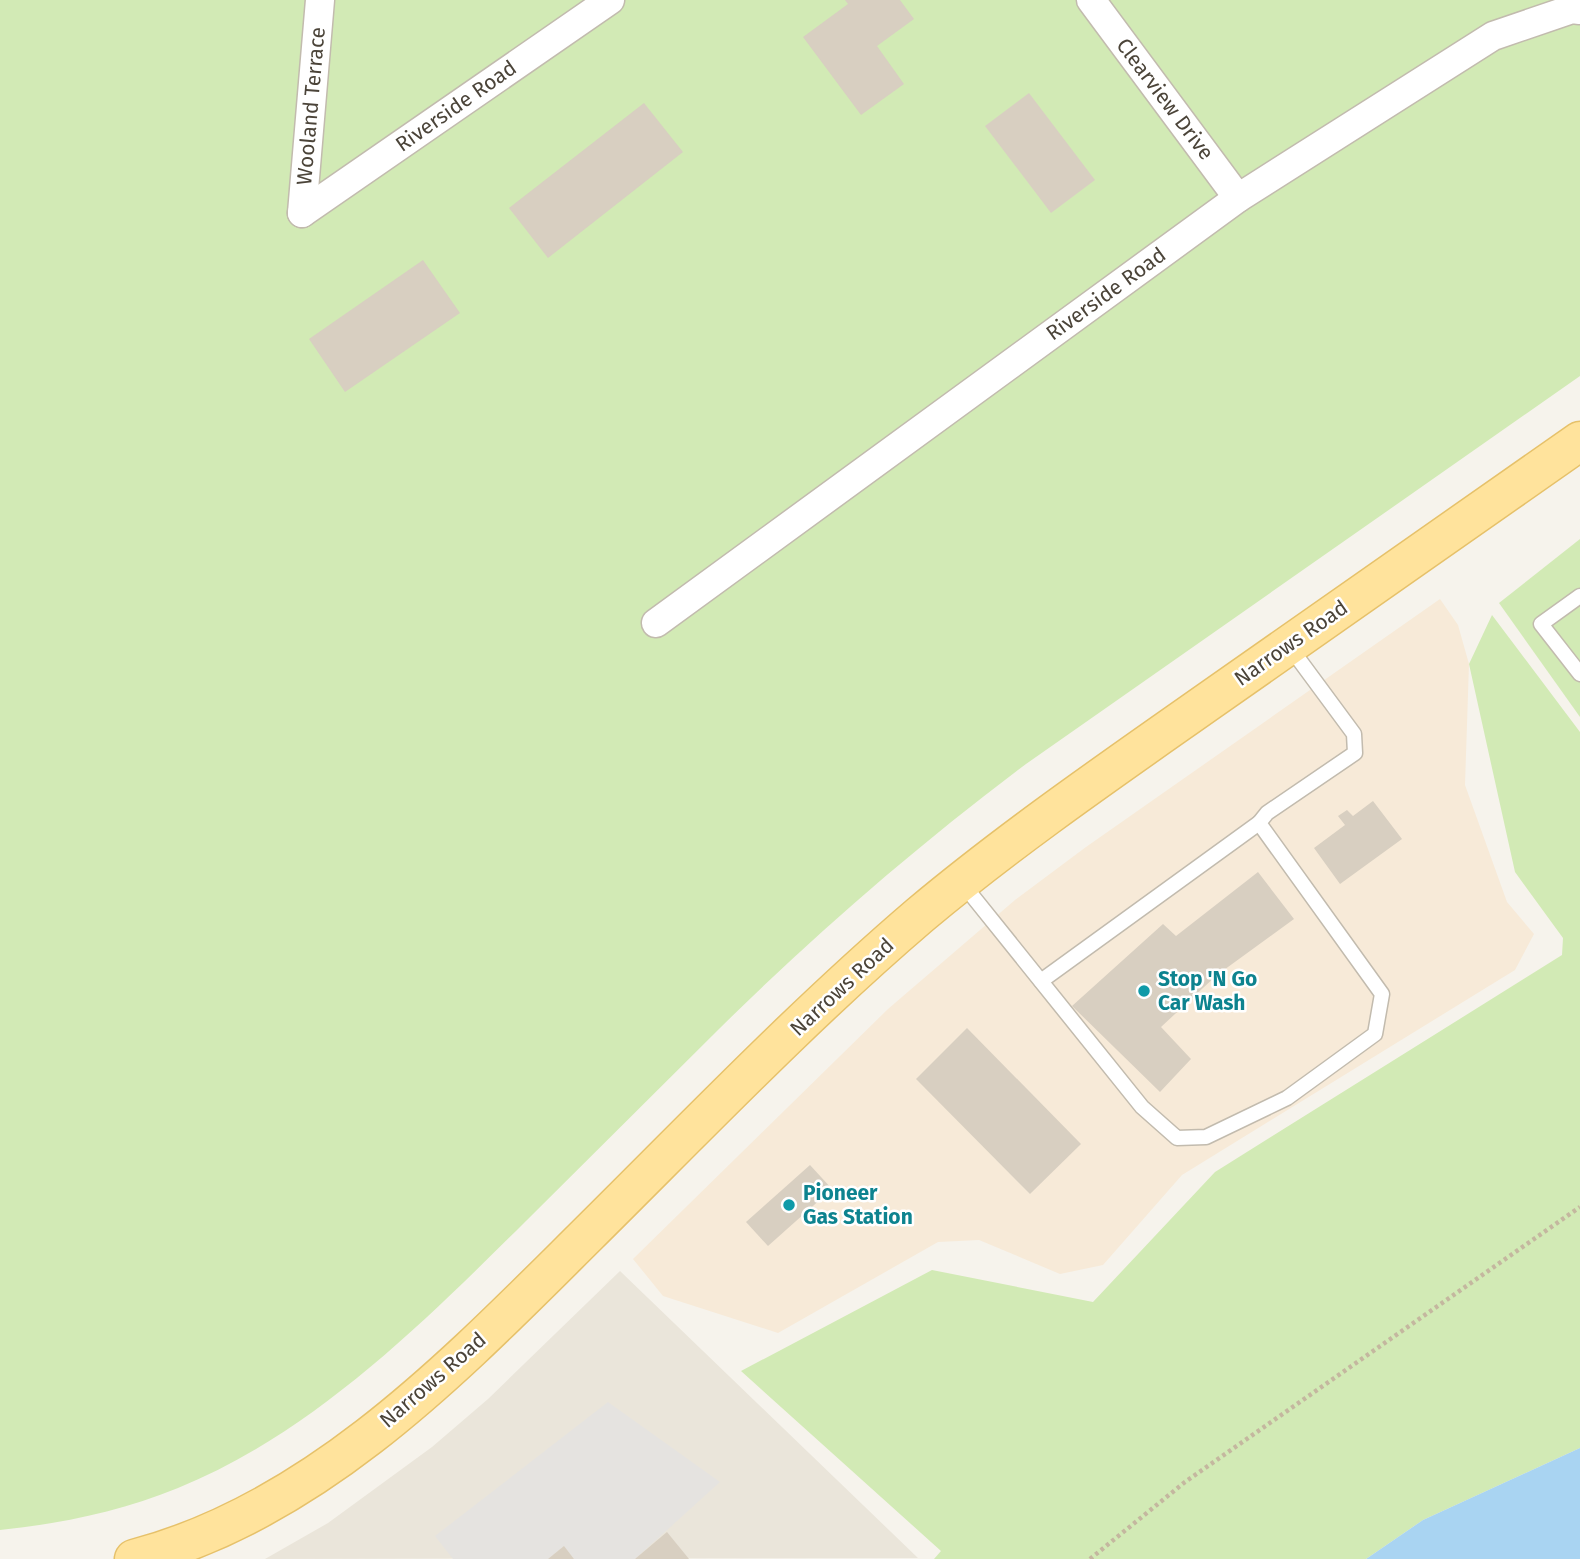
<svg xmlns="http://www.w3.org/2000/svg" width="1580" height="1559" viewBox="0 0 1580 1559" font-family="'Fira Sans',sans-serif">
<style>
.residential{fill:#eae5da}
.commercial{fill:#f7ead8}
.green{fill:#d2eab5}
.parking{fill:#e5e3e0}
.water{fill:#a9d4f2}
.building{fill:#d8cfc1}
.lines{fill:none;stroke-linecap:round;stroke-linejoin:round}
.lane-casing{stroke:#c2bbae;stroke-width:17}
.street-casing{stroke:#c2bbae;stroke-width:31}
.primary-casing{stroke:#e6c16a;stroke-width:41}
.path{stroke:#c4b79f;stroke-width:4.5;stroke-dasharray:3.5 3.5;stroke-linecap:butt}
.lane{stroke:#fff;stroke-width:14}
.street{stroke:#fff;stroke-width:28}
.primary{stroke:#ffe39c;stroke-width:38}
.culture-dot{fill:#0f9aa8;stroke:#fff;stroke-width:2.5}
.labels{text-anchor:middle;stroke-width:5;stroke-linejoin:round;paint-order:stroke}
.street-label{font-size:21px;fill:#4b4439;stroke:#fff}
.culture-label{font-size:21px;font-weight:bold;fill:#0d838f;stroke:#fff;text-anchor:start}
</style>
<rect width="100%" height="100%" fill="#f6f3ec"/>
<polygon class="residential" points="620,1271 918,1558 265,1559 328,1523 432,1447 488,1399"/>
<polygon class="commercial" points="1440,599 1458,625 1469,664 1465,785 1507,902 1534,934 1515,970 1182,1175 1103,1265 1060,1274 979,1240 938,1242 778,1333 663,1296 633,1259 888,1009 1015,900 1086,847"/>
<g class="green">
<path d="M0,0h1580v376l-554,388c-109,82 -211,170 -307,265 -65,65 -130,129 -195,194 -102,101 -211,210 -346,265 -57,23 -117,36 -178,42z"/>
<polygon points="1580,539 1580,717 1499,603"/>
<polygon points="1492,615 1580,732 1580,1448 1423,1520 1366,1559 934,1559 941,1551 741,1371 932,1270 1093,1302 1215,1172 1562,955 1563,938 1515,872 1469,664"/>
</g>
<polygon class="parking" points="608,1402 720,1482 635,1559 574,1559 564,1546 548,1559 453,1559 435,1536"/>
<polygon class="water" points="1580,1448 1580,1559 1366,1559 1423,1520"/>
<g class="building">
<polygon points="845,0 900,0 914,19 877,46 904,84 861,115 803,37 848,4"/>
<polygon points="1029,93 1095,180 1051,213 985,126"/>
<polygon points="644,103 683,152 548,258 509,208"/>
<polygon points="423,260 460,313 345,392 309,339"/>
<polygon points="1373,801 1402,839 1340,884 1314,848 1345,825 1338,816 1347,810 1353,816"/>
<polygon points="1258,872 1294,919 1217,975 1161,1027 1191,1059 1160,1092 1072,1006 1163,924 1176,936"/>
<polygon points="967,1028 1081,1144 1030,1194 916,1079"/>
<polygon points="810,1165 832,1189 768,1246 746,1222"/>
<polygon points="667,1532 689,1559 635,1559"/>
<polygon points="564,1546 574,1559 548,1559"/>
</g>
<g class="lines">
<g class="lane-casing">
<g id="lane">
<polyline points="1580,596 1541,624 1580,674"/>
<polyline points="962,883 1142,1107 1177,1138 1206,1137 1287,1098 1375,1034 1382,994 1259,823 1267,813 1355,753 1354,734 1289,646"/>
<polyline points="1041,981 1259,823"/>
</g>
</g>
<g class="street-casing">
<g id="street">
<polyline points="1091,0 1238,198"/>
<polyline points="302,213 610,0"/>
<polyline points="302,213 320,0"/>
<polyline points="656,623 1238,198 1493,36 1572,9 1580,10"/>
</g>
</g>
<g class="primary-casing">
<path id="primary" d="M134,1559c183,-48 323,-195 453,-324 109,-108 216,-220 333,-320 92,-77 191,-145 289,-214 124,-87 247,-173 371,-260"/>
</g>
<polyline class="path" points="1090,1559 1185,1482 1580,1207"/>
<use href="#lane" class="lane"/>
<use href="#street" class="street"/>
<use href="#primary" class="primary"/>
</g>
<g class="culture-dot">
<circle cx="1144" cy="991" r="7"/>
<circle cx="789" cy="1205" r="7"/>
</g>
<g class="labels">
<g class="street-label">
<text transform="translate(1165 99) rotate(53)" y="7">Clearview Drive</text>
<text transform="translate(311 106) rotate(-85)" y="7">Wooland Terrace</text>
<text transform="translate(456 106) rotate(-35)" y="7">Riverside Road</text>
<text transform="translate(1106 294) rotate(-36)" y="7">Riverside Road</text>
<text transform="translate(1291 643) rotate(-35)" y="7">Narrows Road</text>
<text transform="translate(842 987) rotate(-43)" y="7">Narrows Road</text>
<text transform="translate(433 1380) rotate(-41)" y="7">Narrows Road</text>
</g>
<g class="culture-label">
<text x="1158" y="986">Stop 'N Go<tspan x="1158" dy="24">Car Wash</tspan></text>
<text x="803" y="1200">Pioneer<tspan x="803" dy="24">Gas Station</tspan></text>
</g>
</g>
</svg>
